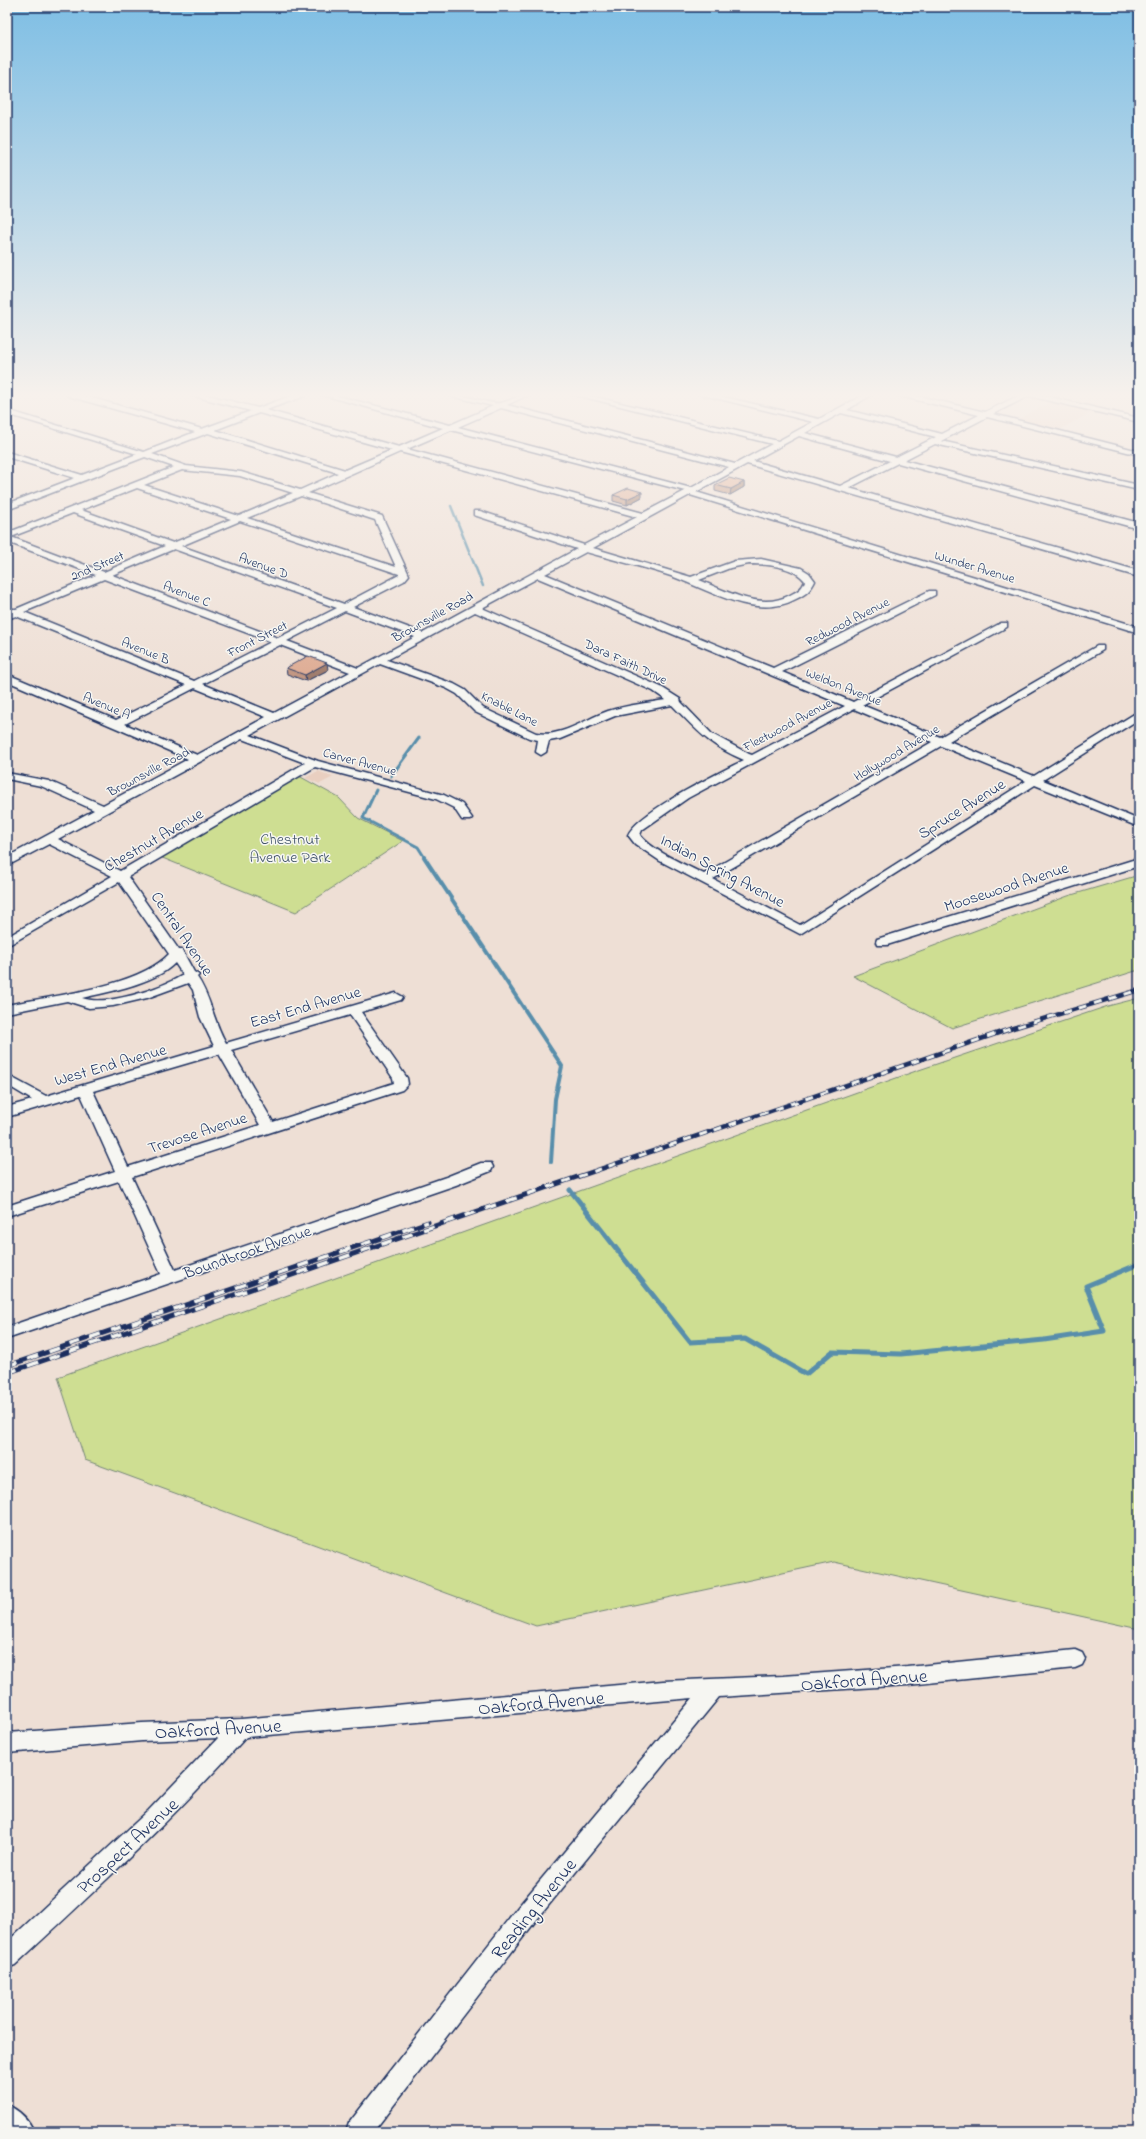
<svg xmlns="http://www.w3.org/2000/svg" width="1146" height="2139" viewBox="0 0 1146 2139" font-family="'Indie Flower',sans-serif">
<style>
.built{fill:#e9cfc0}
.green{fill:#cede92;stroke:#748678}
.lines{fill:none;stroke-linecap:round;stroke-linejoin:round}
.stream-far3{stroke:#588eab;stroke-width:2.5}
.stream-far2{stroke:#588eab;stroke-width:3}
.stream-far1{stroke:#588eab;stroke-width:4}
.stream{stroke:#588eab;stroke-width:5}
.minor-casing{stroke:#1b2f5e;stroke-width:3}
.minor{fill:#f6f6f2;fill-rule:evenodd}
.rail-far1-casing{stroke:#1b2f5e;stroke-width:4.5}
.rail-casing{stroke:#1b2f5e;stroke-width:5}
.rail-far1{stroke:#f6f6f2;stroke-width:3;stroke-dasharray:8;stroke-linecap:butt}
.rail{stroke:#f6f6f2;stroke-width:3.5;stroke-dasharray:11;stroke-linecap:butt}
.wall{fill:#be917c;stroke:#1b2f5e}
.shaded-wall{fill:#9b7665;stroke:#1b2f5e}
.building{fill:#dda990;stroke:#1b2f5e}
.labels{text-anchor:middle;stroke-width:3;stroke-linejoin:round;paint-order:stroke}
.far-street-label{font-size:13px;fill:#1b2f5e;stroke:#f6f6f2}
.street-label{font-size:16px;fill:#1b2f5e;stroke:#f6f6f2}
.park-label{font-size:16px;fill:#3f5268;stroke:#f6f6f2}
.near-street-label{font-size:19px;fill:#1b2f5e;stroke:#f6f6f2}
</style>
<rect width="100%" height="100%" fill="#eedfd5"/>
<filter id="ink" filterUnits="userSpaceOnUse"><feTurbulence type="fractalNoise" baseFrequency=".025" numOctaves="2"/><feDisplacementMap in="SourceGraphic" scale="8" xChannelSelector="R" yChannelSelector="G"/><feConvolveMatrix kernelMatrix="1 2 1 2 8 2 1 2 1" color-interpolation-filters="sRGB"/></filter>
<g filter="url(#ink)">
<g class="built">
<polygon points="1053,401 1094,411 1059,430 1018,419"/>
<polygon points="318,771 333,777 320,784 305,778"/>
</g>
<g class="green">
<polygon points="299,776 339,798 358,818 403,841 296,912 160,857"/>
<polygon points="1139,875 1139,970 952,1028 853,976 1068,896"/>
<polygon points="1139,998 1139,1629 834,1562 536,1626 85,1460 58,1377 916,1071 1108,1006"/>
</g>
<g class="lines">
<polyline class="stream-far3" points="451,506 483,586"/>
<g class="stream-far2">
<polyline points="391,776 419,738"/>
<polyline points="376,790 363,818 418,847 425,858"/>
</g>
<polyline class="stream-far1" points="424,857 562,1066 555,1099 551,1162"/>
<polyline class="stream" points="570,1190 690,1342 745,1339 806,1374 832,1352 901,1354 1044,1340 1104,1331 1086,1286 1139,1264"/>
<g class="minor-casing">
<g id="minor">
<path d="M68,394h10l124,35 49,-18 -57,-15v-2h10l54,14 38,-14h9v2l-39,14 133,37 44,-19 -124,-34h11l120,31 43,-19 -42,-10v-2c13,0 40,11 49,9 11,-2 19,-9 30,-9l-23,11 228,59 37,-20 -200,-50h11l195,47 35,-19 -114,-28h12l108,25 46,-25h8l-26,16 95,24 37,-19 -79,-19v-2h10l75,18 37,-18h15l102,24v4l-110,-26 -36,18 146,37v4l-152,-38 -46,24 198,44v5l-204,-46 -31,16 235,63v6l-241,-66 -49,25 290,83v6l-392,-113 -51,28 443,135v6l-449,-138 -97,53 98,29 44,-16 26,-2 40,9 8,5 6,8c-5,10 -9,13 -19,18 -40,22 -88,-10 -125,-23 -27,-9 -57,-16 -85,-24l-41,22 228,94 156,-77h6v4l-153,77 71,30 148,-79h6v4l-145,78 78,32 157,-91h6v4l-154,91 85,35 105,-65v8l-96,61 96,40v7l-104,-42 -235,149 -140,-73 -25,-17 -7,-9c10,-23 91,-62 116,-75 -37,-16 -45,-28 -72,-55l-57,11 -55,23 -11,2 -3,11 -5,3 -5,-3 2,-12 -9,-2 -54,-26 -18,-18 -11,-6 -66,-24 -130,71 68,26 126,34 18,9 10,14 -2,2h-8l-8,-12 -18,-9 -121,-32 -187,110 51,73h3l12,22 5,3 -2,2c14,20 16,44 29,66l170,-50 7,4 -2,3 -40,12 46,66 1,6 -6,6 -270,87 43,93 271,-93 35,-14h10l2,4 -2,4 -35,14 -449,154v-12l154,-53 -42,-93 -112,35v-10l108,-35 -34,-76 -74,22v-10l25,-7 -25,-15v-10l39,21 168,-50 -14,-29 -7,-27 -5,-7 -41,15 -34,8 -24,2 -22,-7 -60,12v-8c44,-9 131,-18 162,-51l-50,-72 -112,64v-9l105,-61 -63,-32 -42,22v-9l87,-47 -53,-24 -34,-7v-6l42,8 54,24 85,-46 -181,-78v-7l109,46 70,-35 -170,-69 -9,3v-6l3,-4h6l80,-34 -89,-33v-9l167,-66 -29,-10 -138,53v-6l68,-26 -68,-21v-5l75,23 55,-21 -130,-40v-4l137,42 51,-20 -127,-36zM501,408l228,59 -38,21 -233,-61zM259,413l133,37 -47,20 -130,-40zM841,413l95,24 -40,20 -91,-24zM451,430l234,61 -42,22 -236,-64zM208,433l130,40 -38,17 -59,-18 -55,-6 -34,-12zM799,436l91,25 -50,25 -87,-25zM400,452l237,65 -53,28 -104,-34h-6v4l103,34 -154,84 -70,-26 51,-26 5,-6 -27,-59 -74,-23zM182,470l58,6 53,17 -54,23 -95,-31zM137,488l94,31 -58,24 -92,-33zM301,496l74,24 21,47 -149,-49zM73,513l92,33 -61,26 -93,-35zM240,521l159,53v1l-55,29 -163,-58zM174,549l163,59 -59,30 -166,-63zM749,564c17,0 45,2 56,17 -3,8 -7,10 -15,14 -29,16 -63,-4 -91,-15l31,-12zM538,578l307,128 -93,49 -3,-1 -37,-20 -31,-32 -1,-3 -19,-12 -179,-79zM104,579l167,63 -77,39 -170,-69zM345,611l70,26 -57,31 -71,-27zM475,612l178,79 13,9c-19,3 -40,5 -58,11 -23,8 -47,27 -72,22l-53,-25 -18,-18 -11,-6 -67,-24zM280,645l70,27 -76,41 -71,-29zM195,688l71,29 -69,38 -72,-31zM854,709l78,33 -228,132c-18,-9 -52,-23 -64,-39l2,-5 46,-32zM242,739l63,24 -185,108 -62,-32zM941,746l85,35 -226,144 -87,-46zM175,963l8,12c-22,13 -76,32 -101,23 27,-6 74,-15 93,-35zM350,1015l43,63 1,5 -121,39 -42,-72zM219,1054l41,71 -132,42 -35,-76z"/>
<polygon points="1139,858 1139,866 887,945 877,945 876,942 877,939"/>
<path d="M1075,1650l7,3 3,6 -3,6 -7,3 -167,17 -189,12 -185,226 -161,209h-27l3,-9 169,-216 175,-209 -447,39c-72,81 -151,154 -231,228l-8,3v-26l142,-132 69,-72 -76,3 -135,12v-20l135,-10 99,-4 422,-38 120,-5 125,-9z"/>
<path d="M7,2105c12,5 22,15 27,27h-27z"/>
</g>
</g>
<use href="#minor" class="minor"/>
<g class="rail-far1-casing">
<polyline id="rail-far1" points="548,1187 1013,1028 1139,990"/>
</g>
<g class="rail-casing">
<g id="rail">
<polyline points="7,1366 428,1222"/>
<polyline points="7,1373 551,1186"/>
</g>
</g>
<use href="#rail-far1" class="rail-far1"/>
<use href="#rail" class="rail"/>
</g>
<g class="wall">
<polygon points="744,482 744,487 730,495 715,491 715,485"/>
<polygon points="613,495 642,497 627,505 613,501"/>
<polygon points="286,668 328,670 306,681 287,674"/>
</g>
<g class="shaded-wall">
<polygon points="744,482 744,487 730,495 731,489"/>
<polygon points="642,492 642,497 627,505 627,499"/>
<polygon points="327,663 328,670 306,681 305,675"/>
</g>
<g class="building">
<polygon points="729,478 744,482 731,489 715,485"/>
<polygon points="628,488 642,492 627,499 613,495"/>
<polygon points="308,656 327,663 305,675 286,668"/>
</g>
</g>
<linearGradient id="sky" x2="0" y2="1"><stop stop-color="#7ebee4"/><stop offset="0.57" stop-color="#f7f1ec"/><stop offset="1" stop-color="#f7f1ec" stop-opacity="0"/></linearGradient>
<rect width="1146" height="693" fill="url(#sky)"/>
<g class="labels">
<g class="far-street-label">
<text transform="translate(97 565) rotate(-23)" y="5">2nd Street</text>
<text transform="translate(264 565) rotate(20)" y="5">Avenue D</text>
<text transform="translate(975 566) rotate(17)" y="5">Wunder Avenue</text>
<text transform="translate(187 593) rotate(21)" y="5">Avenue C</text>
<text transform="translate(432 616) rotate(-29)" y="5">Brownsville Road</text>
<text transform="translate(847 621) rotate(-27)" y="5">Redwood Avenue</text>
<text transform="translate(257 638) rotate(-27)" y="5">Front Street</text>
<text transform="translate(146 650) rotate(22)" y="5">Avenue B</text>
<text transform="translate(626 661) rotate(25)" y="5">Dara Faith Drive</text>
<text transform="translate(844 686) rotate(22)" y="5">Weldon Avenue</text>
<text transform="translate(107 705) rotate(23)" y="5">Avenue A</text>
<text transform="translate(510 708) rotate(27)" y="5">Knable Lane</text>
<text transform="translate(787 724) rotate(-28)" y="5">Fleetwood Avenue</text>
<text transform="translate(896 752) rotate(-31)" y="5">Hollywood Avenue</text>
<text transform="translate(360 761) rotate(15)" y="5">Carver Avenue</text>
<text transform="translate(148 771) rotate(-28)" y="5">Brownsville Road</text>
</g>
<g class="street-label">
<text transform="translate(961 808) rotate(-32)" y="6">Spruce Avenue</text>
<text transform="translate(153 839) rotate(-30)" y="6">Chestnut Avenue</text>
<text transform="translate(723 870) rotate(28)" y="6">Indian Spring Avenue</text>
<text transform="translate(1006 886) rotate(-18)" y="6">Moosewood Avenue</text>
<text transform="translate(183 933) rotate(56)" y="6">Central Avenue</text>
<text transform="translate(305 1006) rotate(-16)" y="6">East End Avenue</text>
<text transform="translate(110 1064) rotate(-16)" y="6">West End Avenue</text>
<text transform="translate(197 1132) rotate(-18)" y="6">Trevose Avenue</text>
<text transform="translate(247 1251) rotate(-19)" y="6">Boundbrook Avenue</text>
</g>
<g class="park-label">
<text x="290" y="844">Chestnut<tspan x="290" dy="18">Avenue Park</tspan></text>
</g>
<g class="near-street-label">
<text transform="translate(864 1679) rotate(-4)" y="7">Oakford Avenue</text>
<text transform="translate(541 1702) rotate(-5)" y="7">Oakford Avenue</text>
<text transform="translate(218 1728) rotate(-3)" y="7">Oakford Avenue</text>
<text transform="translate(127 1845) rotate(-43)" y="7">Prospect Avenue</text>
<text transform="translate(533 1908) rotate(-51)" y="7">Reading Avenue</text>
</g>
</g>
<rect width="1146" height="2139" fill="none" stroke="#f6f6f2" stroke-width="24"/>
<rect x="12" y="12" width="1122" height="2115" fill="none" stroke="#1b2f5e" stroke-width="1.5" filter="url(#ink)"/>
</svg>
